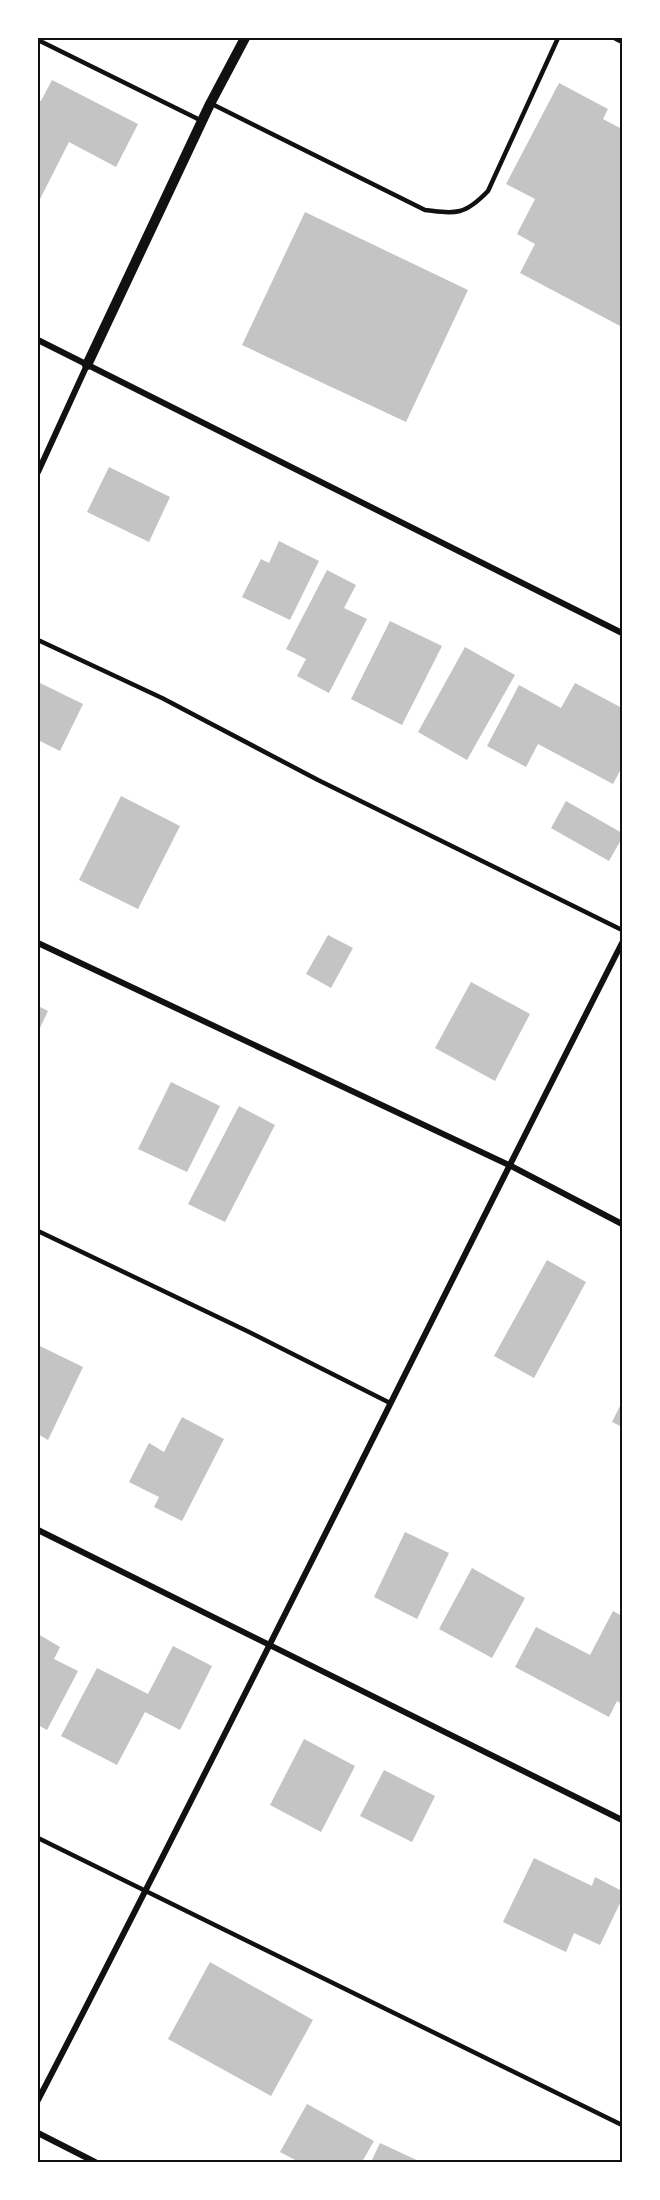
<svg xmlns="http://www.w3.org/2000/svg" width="660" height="2200" viewBox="0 0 660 2200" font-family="'Asap Condensed',sans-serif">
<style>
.building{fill:#c4c4c4}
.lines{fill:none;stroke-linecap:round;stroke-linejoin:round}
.service{stroke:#111;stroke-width:4.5}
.minor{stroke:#111;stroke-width:6}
.tertiary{stroke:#111;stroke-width:10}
.neatline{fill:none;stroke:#111;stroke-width:2}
</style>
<rect width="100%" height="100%" fill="#fff"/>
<g class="building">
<polygon points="52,80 138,124 116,167 69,142 38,203 38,100 41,101"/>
<polygon points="559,83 608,109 603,119 622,129 622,327 520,273 535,244 517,234 535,199 506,184"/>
<polygon points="305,212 468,290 406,422 242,345"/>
<polygon points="109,467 170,497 149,542 87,512"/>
<polygon points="279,541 319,561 290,620 242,597 261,559 269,563"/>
<polygon points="327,570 356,585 344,608 367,619 329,693 297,676 306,659 286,649"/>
<polygon points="390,621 442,646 402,725 351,699"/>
<polygon points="465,647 515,675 467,760 418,732"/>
<polygon points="38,682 83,704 60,751 38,740"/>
<polygon points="575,683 622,708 622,767 613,784 538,744 526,767 487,746 519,685 561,708"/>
<polygon points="121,796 180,826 138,909 79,880"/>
<polygon points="566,801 622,833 622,838 609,861 551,828"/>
<polygon points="328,935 353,948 331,988 306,974"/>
<polygon points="471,982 530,1014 495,1081 435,1048"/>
<polygon points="38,1006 48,1011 38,1032"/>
<polygon points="171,1082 220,1106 187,1172 138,1149"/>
<polygon points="239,1106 275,1125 225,1222 188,1204"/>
<polygon points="547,1260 586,1282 534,1378 494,1356"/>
<polygon points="38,1345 83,1367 48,1440 38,1434"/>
<polygon points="622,1402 622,1427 612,1422"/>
<polygon points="182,1417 224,1439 182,1521 154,1507 159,1497 129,1482 149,1443 164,1452"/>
<polygon points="405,1532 449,1553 417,1619 374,1597"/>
<polygon points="472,1568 525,1598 492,1658 439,1629"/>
<polygon points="613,1611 622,1616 622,1704 617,1701 609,1717 515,1667 536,1627 590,1655"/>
<polygon points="38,1634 60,1647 54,1659 78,1671 47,1730 38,1725"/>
<polygon points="173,1646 212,1666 180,1730 145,1712 117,1765 61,1736 97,1668 148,1694"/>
<polygon points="304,1739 355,1766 321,1832 270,1805"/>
<polygon points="384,1770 435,1796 412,1842 360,1816"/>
<polygon points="534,1858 592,1886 595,1877 622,1891 622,1899 600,1945 574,1933 566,1952 503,1922"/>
<polygon points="210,1962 313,2020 271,2096 168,2039"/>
<polygon points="307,2104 374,2141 362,2162 299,2162 280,2152"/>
<polygon points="380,2143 421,2162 371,2162"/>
</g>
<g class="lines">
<g class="service">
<polyline points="38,40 202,121"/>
<path d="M212,104l213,106c32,4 40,5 63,-19l70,-153"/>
<polyline points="38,640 162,698 318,780 622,930"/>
<polyline points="38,1231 247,1331 390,1403"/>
<polyline points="38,1838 622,2125"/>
</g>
<g class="minor">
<polyline points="616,38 622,41"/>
<polyline points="38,340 622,633"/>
<polyline points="38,472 87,365"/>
<polyline points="38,943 509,1165 622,1224"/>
<polyline points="38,1530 622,1820"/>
<path d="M38,2100c199,-383 388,-772 584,-1157"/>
<polyline points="38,2133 95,2162"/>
</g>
<polyline class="tertiary" points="87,365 210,104 245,38"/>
</g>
<rect width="660" height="2200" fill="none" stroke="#ffffff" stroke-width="78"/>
<rect x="39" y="39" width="582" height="2122" class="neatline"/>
</svg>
